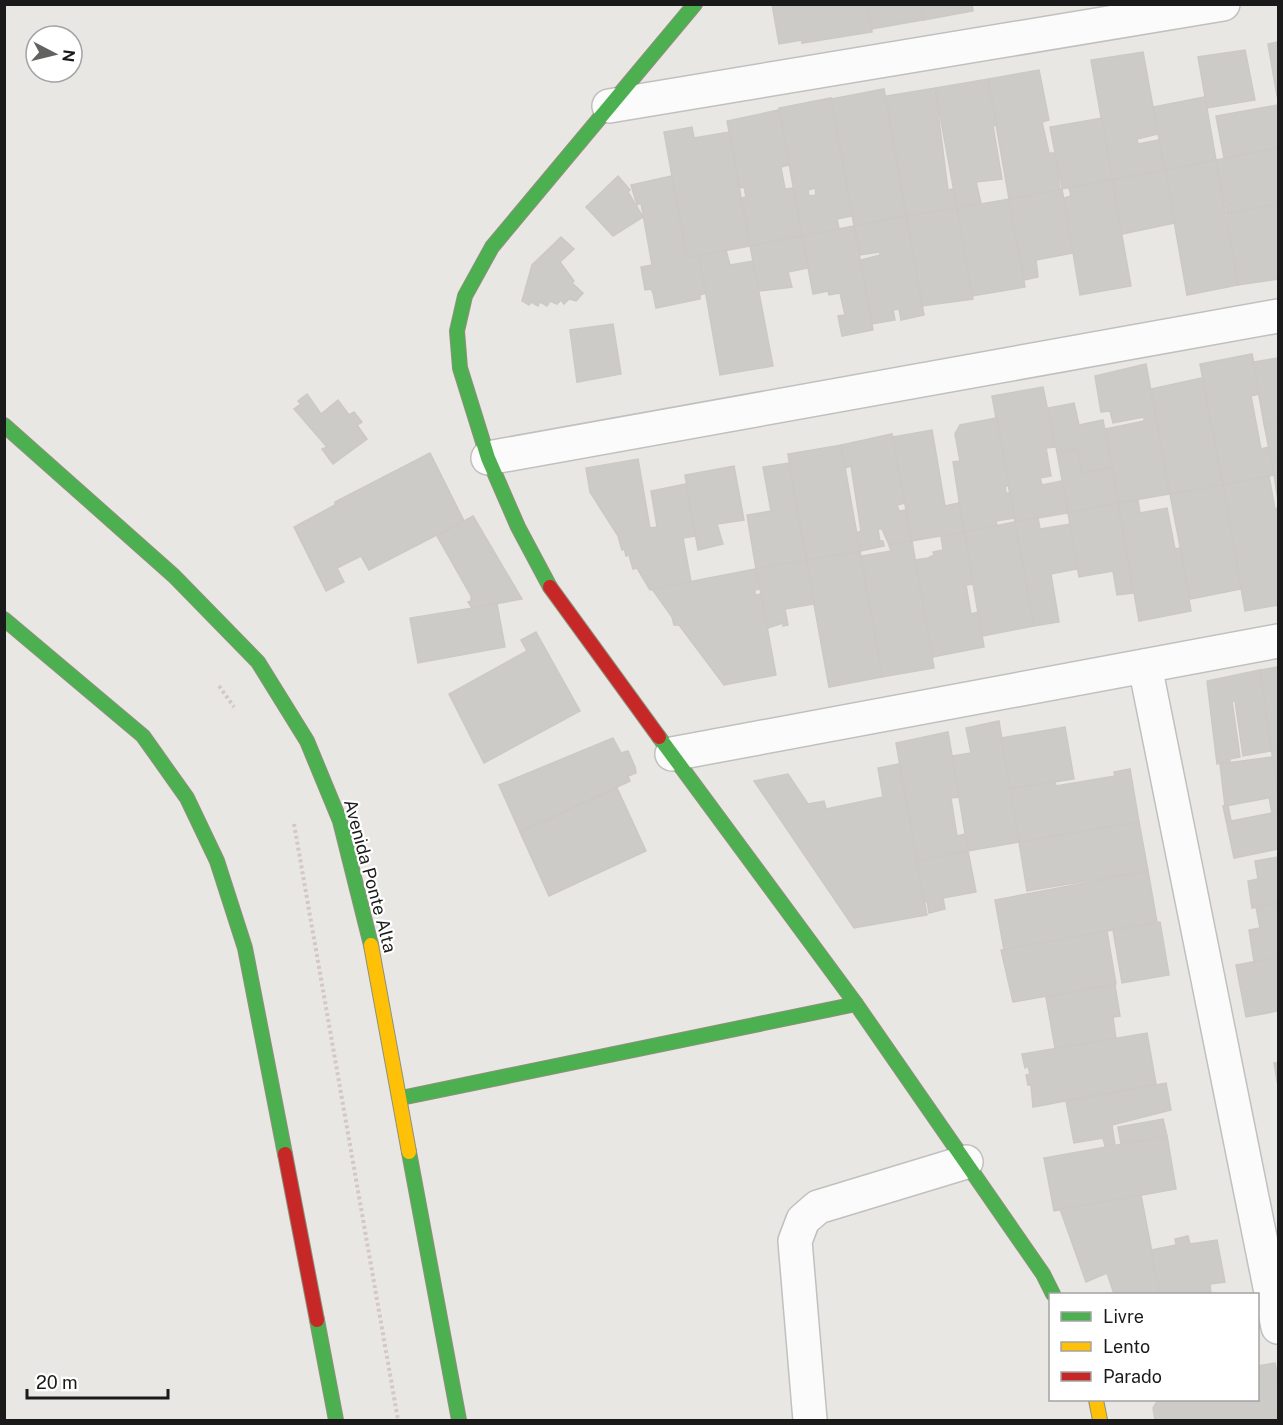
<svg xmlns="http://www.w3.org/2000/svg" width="1283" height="1425" viewBox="0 0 1283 1425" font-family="'Public Sans',sans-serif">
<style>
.building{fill:#cdcbc8;stroke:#ccc9c5;stroke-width:1.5;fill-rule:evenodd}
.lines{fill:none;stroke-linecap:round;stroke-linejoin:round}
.street-casing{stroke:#c1c0bf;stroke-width:36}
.fast-casing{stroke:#8f907d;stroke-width:16}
.slow-casing{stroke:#8f907d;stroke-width:16}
.jam-casing{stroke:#8f907d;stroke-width:16}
.path{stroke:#d4c7c5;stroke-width:4;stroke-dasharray:3 3;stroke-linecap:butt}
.street{stroke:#fcfbfb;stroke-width:33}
.fast{stroke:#4caf50;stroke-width:14}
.slow{stroke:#ffc107;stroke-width:14}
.jam{stroke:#c62828;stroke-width:14}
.labels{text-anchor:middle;stroke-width:4.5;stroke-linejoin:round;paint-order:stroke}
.street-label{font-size:18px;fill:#1a1a1a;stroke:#fff}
</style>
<rect width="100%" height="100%" fill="#e9e7e3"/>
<g class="building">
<polygon points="772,4 867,4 872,32 802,43 802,40 779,44"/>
<polygon points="867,4 921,4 923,20 872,29"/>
<polygon points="921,4 972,4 973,11 923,20"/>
<polygon points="1278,42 1278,96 1277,96 1268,44"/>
<polygon points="1245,50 1255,100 1207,108 1198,57"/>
<polygon points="1143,52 1158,134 1137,139 1138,144 1159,140 1165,170 1112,180 1091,60"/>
<polygon points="1039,70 1049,120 1042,122 1049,153 1055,153 1060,190 1009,199 988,79"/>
<polygon points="988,79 997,125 993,126 1002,179 976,182 981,203 957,208 935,88"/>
<polygon points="935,88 948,190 953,189 957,208 906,216 886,96"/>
<polygon points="884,89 906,216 854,226 831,99"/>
<polygon points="1205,97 1216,160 1165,170 1153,107"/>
<path d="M831,98l21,118 -15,3 2,10 -37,7 -23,-128zM815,188l1,7 -7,1 -1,-6z"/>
<polygon points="1278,105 1278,148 1224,158 1216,116"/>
<polygon points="779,110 789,165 781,167 785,189 793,188 802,236 750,246 742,198 746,197 744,187 740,188 727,121"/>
<polygon points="1102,118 1112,180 1062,189 1050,127"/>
<polygon points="692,127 694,138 729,132 750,246 687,258 664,132"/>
<polygon points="1278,148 1278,204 1227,213 1216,160"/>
<polygon points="1216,160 1238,285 1187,295 1165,170"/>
<polygon points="1165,170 1175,223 1122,234 1112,180"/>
<polygon points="618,176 630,190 628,192 643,217 613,236 586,207"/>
<polygon points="672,176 687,258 699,255 706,293 700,295 700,299 656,308 653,293 651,289 645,290 641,267 652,265 641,203 637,205 631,185"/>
<polygon points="1112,180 1131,286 1080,295 1064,198 1071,196 1069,188"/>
<polygon points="1062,189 1073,253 1036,260 1038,277 1024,280 1009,199"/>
<polygon points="1009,199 1025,287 972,296 957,208"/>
<polygon points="1278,204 1278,279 1238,285 1227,213"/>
<polygon points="957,208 973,299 922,306 906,216"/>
<polygon points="906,216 924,315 901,320 899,309 893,310 895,320 872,324 861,260 884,254 880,255 880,252 860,255 854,226"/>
<polygon points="854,226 873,330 842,336 838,316 845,315 840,293 829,295 828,291 813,294 802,236"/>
<polygon points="802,236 808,268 788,272 792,287 759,291 750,246"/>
<polygon points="561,237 574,249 560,262 574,281 572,283 583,293 576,301 569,299 564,304 561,300 557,304 550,301 547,306 540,302 538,306 531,302 529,305 522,301 532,265"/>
<polygon points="726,250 730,265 753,261 773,366 720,375 699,255"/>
<polygon points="613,324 621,374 577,382 570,330"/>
<polygon points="1252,354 1260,394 1251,396 1261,449 1269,447 1274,475 1223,485 1200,364"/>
<polygon points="1278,358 1278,421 1264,424 1253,362"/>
<polygon points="1146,364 1170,494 1118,503 1105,429 1144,421 1144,417 1113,423 1110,411 1101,412 1095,376"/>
<polygon points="1202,378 1223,485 1170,494 1151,389"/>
<polygon points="1043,387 1055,447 1046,448 1051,476 1040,478 1042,485 1062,481 1068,513 1015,522 992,396"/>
<polygon points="307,394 321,414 338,400 349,415 354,412 362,422 357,425 367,439 333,464 322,449 327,447 294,409 301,404 298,401"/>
<polygon points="1074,403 1079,425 1103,420 1112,467 1082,473 1077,448 1057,452 1048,408"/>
<polygon points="997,418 1009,486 1005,486 1006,493 1010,493 1015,518 996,521 997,526 964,532 953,462 960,461 955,434 960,425"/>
<polygon points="1278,421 1278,474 1274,475 1264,424"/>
<polygon points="932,430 945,506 959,503 964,532 912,541 892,437"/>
<polygon points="892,434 905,503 897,505 899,511 905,510 912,541 889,545 882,529 878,529 880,541 883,541 884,546 860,551 856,533 861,531 851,466 845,468 841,445"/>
<polygon points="841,445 860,551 806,560 788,454"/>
<polygon points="1077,448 1082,473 1112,467 1118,503 1068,513 1057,452"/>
<polygon points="430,453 464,521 369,570 361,556 337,568 344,582 326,591 294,527 335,505 335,502"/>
<polygon points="638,459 650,528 657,527 651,491 686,484 696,536 683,538 691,582 650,590 637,568 633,569 629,555 626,556 624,548 622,550 618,536 590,492 586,468"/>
<polygon points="789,463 806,560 756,569 747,515 771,511 763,467"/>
<polygon points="734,466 744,520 717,524 723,544 698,550 685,475"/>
<polygon points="1278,474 1278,500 1274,475"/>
<polygon points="1269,476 1275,509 1278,508 1278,605 1245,611 1223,485"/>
<polygon points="1223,485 1241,589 1190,599 1170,494"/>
<polygon points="1138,500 1140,513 1167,508 1175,549 1180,548 1191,611 1139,621 1118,503"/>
<polygon points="1118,503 1133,593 1117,595 1113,571 1079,577 1068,513"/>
<polygon points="473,516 522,599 472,608 468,602 471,601 471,596 437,536"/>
<polygon points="1038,518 1040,529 1070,524 1077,569 1051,574 1059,622 1034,626 1015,522"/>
<polygon points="1015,522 1034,626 982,636 964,532"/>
<polygon points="964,532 973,584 966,585 971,614 978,612 984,647 932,657 915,560 928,558 934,555 933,552 943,550 941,536"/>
<polygon points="912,541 934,668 882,677 861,556 891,551 889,545"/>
<polygon points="860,551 882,677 829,687 806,560"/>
<polygon points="806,560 814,604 785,609 788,625 783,626 783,623 768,628 756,569"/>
<polygon points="756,569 760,589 755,590 755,595 761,594 776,675 724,685 679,625 674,625 672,617 652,589"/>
<polygon points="497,604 505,647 418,663 410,618"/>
<polygon points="536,632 580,711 484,763 449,694 527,651 521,640"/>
<polygon points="1278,667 1278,796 1260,670"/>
<polygon points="1260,670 1271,751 1243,756 1235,701 1232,701 1240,757 1230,759 1230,762 1217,764 1207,681"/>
<polygon points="999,721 1019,842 968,851 952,756 971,753 966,728"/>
<polygon points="1065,727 1074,779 1010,789 1001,738"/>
<polygon points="948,732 959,797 951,798 957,836 966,834 968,851 917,861 896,743"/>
<polygon points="613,738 621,753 628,751 635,767 636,773 628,776 630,781 520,832 499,785"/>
<polygon points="1272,757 1278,796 1225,806 1220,764"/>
<polygon points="899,764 927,915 854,928 754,781 788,774 808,804 824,801 826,809 883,797 878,768"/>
<polygon points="1130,769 1139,822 1019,842 1010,789 1055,782 1056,786 1115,776 1114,772"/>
<polygon points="617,788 646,851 549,896 520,832"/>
<polygon points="1278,796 1278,849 1234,858 1223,806 1228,805 1231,821 1272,813 1269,797"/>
<polygon points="1139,822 1148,871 1027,891 1019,842"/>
<polygon points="968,851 976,892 943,898 945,909 929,913 927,901 924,902 917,861"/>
<polygon points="1278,857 1278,903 1252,908 1248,881 1258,879 1255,861"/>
<polygon points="1148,871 1157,922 1004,950 995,900"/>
<polygon points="1278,903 1278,957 1254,962 1249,930 1260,928 1256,907"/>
<polygon points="1160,922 1169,975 1122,983 1113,930"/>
<polygon points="1107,931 1116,984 1013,1002 1001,950"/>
<polygon points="1278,957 1278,1011 1246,1017 1236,965"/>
<polygon points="1115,985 1120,1016 1113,1017 1116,1039 1055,1048 1046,997"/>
<polygon points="1147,1033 1156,1084 1033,1107 1031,1085 1028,1085 1026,1075 1030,1074 1028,1066 1025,1068 1022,1054"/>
<polygon points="1274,1063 1278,1063 1278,1086"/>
<polygon points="1166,1083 1171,1110 1112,1125 1115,1145 1105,1146 1103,1138 1074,1143 1066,1101"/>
<polygon points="1163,1119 1167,1136 1121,1144 1118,1127"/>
<polygon points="1167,1136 1176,1189 1054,1211 1044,1158"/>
<polygon points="1141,1195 1160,1294 1114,1294 1107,1273 1086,1282 1060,1209"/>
<polygon points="1188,1236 1190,1244 1217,1240 1225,1282 1210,1284 1211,1294 1160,1294 1151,1250 1176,1245 1175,1239"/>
<polygon points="1275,1363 1278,1380 1278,1420 1155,1420 1153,1408 1158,1400 1258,1400 1258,1366"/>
</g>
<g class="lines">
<g class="street-casing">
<g id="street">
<polyline points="609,106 1223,4"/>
<polyline points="488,458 1278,316"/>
<polyline points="1145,666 1278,1327"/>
<polyline points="672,754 1278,641"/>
<polyline points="810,1420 795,1241 803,1220 818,1207 966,1162"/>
</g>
</g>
<g class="fast-casing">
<g id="fast">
<polyline points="4,425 174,576 258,662 307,741 340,821 371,945"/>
<polyline points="550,587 518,527 488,458 460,368 457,331 465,296 492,247 695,4"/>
<polyline points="4,619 143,736 187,798 217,861 245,948 285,1154"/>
<polyline points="659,737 856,1004 1043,1274 1053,1294"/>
<polyline points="401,1098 856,1004"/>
<polyline points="409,1152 459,1420"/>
<polyline points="317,1320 336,1420"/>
</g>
</g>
<g class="slow-casing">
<g id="slow">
<polyline points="371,945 409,1152"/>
<polyline points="1096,1400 1100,1420"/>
</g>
</g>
<g class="jam-casing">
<g id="jam">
<polyline points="550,587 659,737"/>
<polyline points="285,1154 317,1320"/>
</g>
</g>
<g class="path">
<polyline points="219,686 234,707"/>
<polyline points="294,824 398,1420"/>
</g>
<use href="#street" class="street"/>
<use href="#fast" class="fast"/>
<use href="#slow" class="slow"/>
<use href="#jam" class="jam"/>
</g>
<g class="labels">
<g class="street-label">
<text transform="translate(370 876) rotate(75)" y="6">Avenida Ponte Alta</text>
</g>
</g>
<rect width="1283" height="1425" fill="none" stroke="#1a1a1a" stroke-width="12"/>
<rect x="1049" y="1293" width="210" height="108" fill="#ffffff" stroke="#a3a3a3" stroke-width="1.5"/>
<rect x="1061" y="1312" width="30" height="9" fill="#4caf50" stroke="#a3a3a3" stroke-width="1.5"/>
<text x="1103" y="1323" font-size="18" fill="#1a1a1a">Livre</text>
<rect x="1061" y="1342" width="30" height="9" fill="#ffc107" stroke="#a3a3a3" stroke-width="1.5"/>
<text x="1103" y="1353" font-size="18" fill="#1a1a1a">Lento</text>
<rect x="1061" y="1372" width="30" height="9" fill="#c62828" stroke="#a3a3a3" stroke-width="1.5"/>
<text x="1103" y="1383" font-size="18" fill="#1a1a1a">Parado</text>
<g transform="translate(54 54) rotate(97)"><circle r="28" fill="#ffffff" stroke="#a3a3a3" stroke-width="1.5"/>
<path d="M0-4.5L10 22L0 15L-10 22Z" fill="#626260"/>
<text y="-9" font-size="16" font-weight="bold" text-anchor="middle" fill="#1a1a1a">N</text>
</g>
<path d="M27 1389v9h141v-9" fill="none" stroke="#1a1a1a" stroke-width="3"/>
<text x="36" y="1389" font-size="18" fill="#1a1a1a" stroke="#ffffff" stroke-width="4.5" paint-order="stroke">20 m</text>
</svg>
